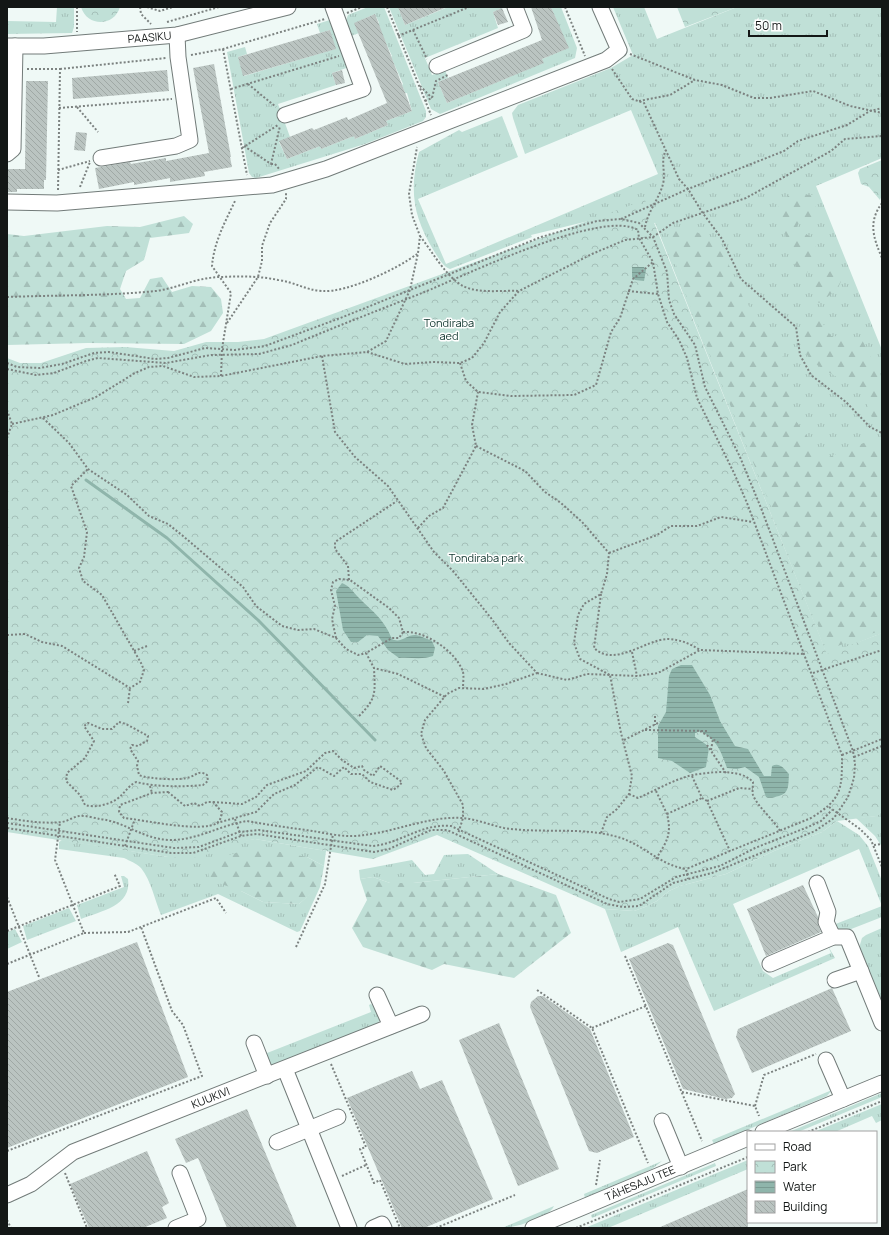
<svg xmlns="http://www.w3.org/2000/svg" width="889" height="1235" viewBox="0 0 889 1235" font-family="Manrope,sans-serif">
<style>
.grass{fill:url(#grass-tufts)}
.forest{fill:url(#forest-firs)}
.park{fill:url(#park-crowns)}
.garden{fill:#c0e0d7}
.water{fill:url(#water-rules)}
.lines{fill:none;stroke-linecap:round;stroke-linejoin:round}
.stream{stroke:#8fb5ab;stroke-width:3}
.building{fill:url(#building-back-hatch)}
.minor-casing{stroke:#727b79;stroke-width:17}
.path{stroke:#7c8280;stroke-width:2;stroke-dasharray:2 2;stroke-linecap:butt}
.minor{stroke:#fff;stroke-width:15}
.labels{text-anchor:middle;stroke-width:3;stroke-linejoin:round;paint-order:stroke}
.street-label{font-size:11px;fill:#131716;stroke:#fff}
.park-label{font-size:11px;fill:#0d332b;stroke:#fff}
</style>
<defs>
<pattern id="grass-tufts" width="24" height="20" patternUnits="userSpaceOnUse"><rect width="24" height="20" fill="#c0e0d7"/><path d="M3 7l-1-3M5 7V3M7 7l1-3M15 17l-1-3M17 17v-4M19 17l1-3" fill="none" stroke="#a4bfb8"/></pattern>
<pattern id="forest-firs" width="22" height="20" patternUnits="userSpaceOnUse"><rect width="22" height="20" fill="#c0e0d7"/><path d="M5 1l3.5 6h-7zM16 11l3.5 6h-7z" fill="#a4bfb8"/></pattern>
<pattern id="park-crowns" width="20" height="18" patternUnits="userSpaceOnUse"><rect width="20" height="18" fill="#c0e0d7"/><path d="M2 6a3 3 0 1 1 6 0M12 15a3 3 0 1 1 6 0" fill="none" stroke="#a4bfb8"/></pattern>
<pattern id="water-rules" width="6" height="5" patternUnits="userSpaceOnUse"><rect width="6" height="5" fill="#8fb5ab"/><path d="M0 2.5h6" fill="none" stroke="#7a9b92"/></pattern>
<pattern id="building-back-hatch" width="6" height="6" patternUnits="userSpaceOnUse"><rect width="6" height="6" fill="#bac4c1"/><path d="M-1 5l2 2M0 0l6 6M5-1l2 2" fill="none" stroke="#9fa8a5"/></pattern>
</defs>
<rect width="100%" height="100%" fill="#eff9f6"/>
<g class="grass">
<polygon points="57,7 74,7 74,27 72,33 7,34 7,21 56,22"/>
<polygon points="368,7 384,7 426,111 426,117 423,121 365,144 256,178 252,177 249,173 227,52 245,47 247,54 238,57 244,76 335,49 330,30 320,33 317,24 333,19 352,66 332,73 336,85 278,104 290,137 279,142 287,159 320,146 321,149 354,136 355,139 388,125 386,121 412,111 407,93 405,93 402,85 403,84 391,57 392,56 377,24 379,23 375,14 355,23 359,33 351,36 345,23 348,15"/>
<polygon points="389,7 398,7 405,25 448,7 505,7 493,12 498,28 425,58 432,75 445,70 448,78 438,82 447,103 543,63 542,59 568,48 551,7 561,7 577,48 575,58 440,114 431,109"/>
<path d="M613,7h31l13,32 80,-32h145v151l-66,28 66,164v283l-55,22 -172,-432 -50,-6 -74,18 1,2 -82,32c-7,-2 -12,-12 -16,-18 -21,-34 -25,-61 -15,-99l40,-22 3,2 40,-16 16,41 -100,42 28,65 212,-90 -27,-64 -106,44 -12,-36 -1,-5 6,-8 93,-37 22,-13z"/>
<polygon points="882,812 882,847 875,836 856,818 876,816"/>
<polygon points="837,821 859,835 868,846 882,881 882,917 841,933 833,925 882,906 859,849 733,904 763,971 773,978 831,953 828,946 835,958 714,1011 678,927 621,952 605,909 634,911 645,907 657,901 669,891 680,886 726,874 774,851 822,832"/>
<path d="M255,839l71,12 -2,15 -17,-9 -66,34 22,11 36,2 20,-18 1,1 -20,44 -3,1 -79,-38 -57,21c-6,-14 -10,-35 -20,-47 -5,-5 -11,-7 -17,-10l-65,-9v-7l3,-2 106,17h27l46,-16z"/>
<polygon points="468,854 498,874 413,883 390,883 373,877 360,879 359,870 412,860 425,875 434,874 444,855"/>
<path d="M121,876h3l4,3c4,27 -27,32 -47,40l-4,-14 47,-18z"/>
<polygon points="69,908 76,921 27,940 23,926"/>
<polygon points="882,928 882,1007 859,948 862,938 866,935"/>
<polygon points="15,929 22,942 7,949 7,932"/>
<path d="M371,1004c7,5 11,14 6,22l-100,40h-7l-8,-11 109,-43 -2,-7z"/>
<polygon points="832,1090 827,1096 714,1144 712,1140"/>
<polygon points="882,1093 882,1097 798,1132 789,1132"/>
<polygon points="882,1104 882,1120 876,1123 872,1116 835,1132 814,1132"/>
<polygon points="748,1160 748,1169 608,1228 585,1228"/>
<polygon points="662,1161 652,1169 585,1198 584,1194"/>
<polygon points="715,1163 716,1166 592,1218 591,1215"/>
<path d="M554,1206c-5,12 -40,22 -52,22z"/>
</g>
<g class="forest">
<polygon points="790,194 814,195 816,208 812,219 801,220 796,228 811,237 818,252 806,275 798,274 777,208"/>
<polygon points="184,216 193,224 189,233 150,238 144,260 126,271 120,289 126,299 140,298 150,279 162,277 172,292 192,286 211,287 221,299 223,313 211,331 184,344 88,343 7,345 7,234 24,236 107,226 140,227"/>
<polygon points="685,228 718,240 744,300 784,349 780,375 791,397 793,417 824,459 871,440 882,448 882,630 832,648 826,644 684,290 669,242 672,232"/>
<polygon points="830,271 835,271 843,277 837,290 819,303 813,298 813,286"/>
<path d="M817,315l14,21 30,2 21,40v50l-11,-12 -9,-27c-28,-15 -73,-27 -58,-68z"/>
<polygon points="254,847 307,857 324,866 320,887 319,887 299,904 263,902 241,891 210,880 207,868 214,860"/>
<polygon points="498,874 556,895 571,933 514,978 444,964 432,970 363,947 352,928 367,900 360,879 373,877 390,883 413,883"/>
</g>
<g class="park">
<path d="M81,7h39c-6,20 -33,20 -39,0z"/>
<polygon points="677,7 737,7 685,27"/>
<polygon points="882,160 882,195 880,200 869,187 861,184 858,173 860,169"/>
<path d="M645,200l182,454 55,-21v179l-5,4 -40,5 -15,11 -48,19 -48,23 -46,12 -11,5 -12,10 -12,6 -11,4 -29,-2 -168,-74 -64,24 -118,-20c-20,3 -38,14 -58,18 -9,2 -19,1 -29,0l-161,-25v-474l13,5h21l45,-15 39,-1 49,4 32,-9h32l26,-3z"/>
</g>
<g class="garden">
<polygon points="688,7 722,7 692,18"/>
<polygon points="459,315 464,337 440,343 434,321"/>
</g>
<g class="water">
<polygon points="632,267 644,267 646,270 644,281 635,280 632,277"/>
<path d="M342,583c9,4 10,8 17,15 14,14 25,21 33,41 9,5 15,-5 24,-4 5,1 11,4 16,6l3,7 -2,8c-11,4 -22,1 -34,2l-11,-8 -10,-14 -11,-1 -9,7h-7l-8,-12 -7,-39z"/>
<path d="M681,665h11l18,30 10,26 15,25 13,3 16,27h7l1,-10c8,-4 12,3 17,8 -1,10 1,19 -10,22 -5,1 -8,3 -13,1l-7,-20 -14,-10 -8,2 -10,-1c-6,-17 -10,-28 -27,-37l-5,2v4c18,12 14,7 11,30l-16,6 -18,-12 -14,-3v-32l8,-14 3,-36 3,-7z"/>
</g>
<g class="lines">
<polyline class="stream" points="86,480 167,538 258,620 375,740"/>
</g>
<g class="building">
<polygon points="398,7 447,7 405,25"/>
<polygon points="531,7 551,7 569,48 542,59 544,63 447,103 438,82 542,40"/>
<polygon points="502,8 508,22 498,25 493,12"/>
<polygon points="375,14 412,111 386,121 388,125 355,139 354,136 321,149 320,146 287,159 279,141 312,128 314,130 347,117 348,120 387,103 354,23"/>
<polygon points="330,30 336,49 243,76 238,57"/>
<polygon points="214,64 231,157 230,157 232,167 204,172 205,176 170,182 170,178 134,185 134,182 99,189 95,168 130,162 131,164 166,158 166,161 209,153 193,68"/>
<polygon points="167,70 169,91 73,99 72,78"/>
<polygon points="342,70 345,83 336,85 332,73"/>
<polygon points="26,81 48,81 46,180 44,180 44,189 17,189 17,192 7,192 7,169 25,169"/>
<polygon points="76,132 87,133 85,151 74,150"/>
<polygon points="803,885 818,917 818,925 821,932 766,956 747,909"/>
<polygon points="137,942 188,1077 7,1148 7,992"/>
<polygon points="668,943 673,945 735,1094 732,1098 725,1099 683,1089 629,959"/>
<polygon points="832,988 851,1031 752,1073 736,1037 738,1029"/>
<polygon points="538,996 543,996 590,1029 634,1137 597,1153 589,1151 530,1007 531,1002"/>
<polygon points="499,1023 559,1169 518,1186 459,1040"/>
<polygon points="412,1071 420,1089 442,1080 493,1199 424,1228 402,1228 347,1098"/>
<polygon points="247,1109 297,1228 227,1228 198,1158 186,1163 175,1139"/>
<polygon points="147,1151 169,1203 162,1207 167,1218 143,1228 89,1228 70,1184"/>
<polygon points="748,1189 748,1228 658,1228"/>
</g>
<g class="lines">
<g class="minor-casing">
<g id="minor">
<path id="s1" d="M7,46h37l133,-11 111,-28"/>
<polyline points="437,66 524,30 515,7"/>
<polyline points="285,115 363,89 333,7"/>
<polyline points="7,154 13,149 15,46"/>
<polyline points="101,158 176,146 190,140 178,57 177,35"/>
<polyline points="7,202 57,203 272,185 326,169 606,60 619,50 600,7"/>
<polyline points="817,883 828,912 826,922 833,937"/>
<polyline points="770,964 833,937 847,937 882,1023"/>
<polyline points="835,980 861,971"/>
<polyline points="377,995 391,1026"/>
<polyline points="254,1043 267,1076"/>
<polyline points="826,1060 843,1099"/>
<polyline points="285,1069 349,1228"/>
<polyline points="662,1121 681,1167"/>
<polyline points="763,1132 882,1083"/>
<polyline points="277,1142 338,1117"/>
<path id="s2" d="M7,1195l24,-11 42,-32 349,-138"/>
<polyline points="176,1228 198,1219 180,1173"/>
<polyline points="373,1228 382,1224 384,1228"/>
<path id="s3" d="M533,1228l215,-90"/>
</g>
</g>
<g class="path">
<polyline points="77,7 77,32"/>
<polyline points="140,7 141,14 151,24"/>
<polyline points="147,7 160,11 173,7"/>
<polyline points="387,7 431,115"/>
<polyline points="565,7 585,56"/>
<polyline points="347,13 362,7"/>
<polyline points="167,22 219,7"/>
<polyline points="413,30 427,59"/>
<polyline points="398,36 469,7"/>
<polyline points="223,49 247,175"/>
<polyline points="630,54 695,80 722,85 754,98 770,98 813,91 850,106 882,113"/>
<polyline points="191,55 223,49 325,19"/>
<polyline points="27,69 60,69 58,191"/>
<polyline points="60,69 166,58"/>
<polyline points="612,69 632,99 644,103 679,179 688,189 702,212 722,239 741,279 796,327 800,355 811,375 846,402 870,427 882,433"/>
<polyline points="248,84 276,107"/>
<polyline points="420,86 432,98"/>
<polyline points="231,89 339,56"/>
<polyline points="425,101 432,98 436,81 448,75"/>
<polyline points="639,101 670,95 695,80"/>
<polyline points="77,107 98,132"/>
<polyline points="59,108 172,99"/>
<polyline points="244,146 271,164 280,126"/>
<polyline points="242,148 278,125"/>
<polyline points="271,164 275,164 280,170"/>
<polyline points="58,170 90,161"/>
<polyline points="80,187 90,162"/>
<path d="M882,203c-14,19 -9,34 0,55"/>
<polyline points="621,219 688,189 784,151 798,141 847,125 870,111 882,108"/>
<path d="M645,227c3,-16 14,-28 18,-43 3,-12 -3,-23 3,-34"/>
<path d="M420,236c11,14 27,42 43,50 16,8 39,4 56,5"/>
<polyline points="628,291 658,294"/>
<path d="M7,297c50,-2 99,-1 149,-6 22,-3 42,-14 65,-14 19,-1 39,-1 57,3 17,2 27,10 44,11 25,2 75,-22 95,-37"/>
<polyline points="227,323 258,277 262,261 262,246 270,223 286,199 286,193"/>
<polyline points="367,352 405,364 433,362 460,363 472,358 484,343 500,312 519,291 592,254 625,240 653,237 673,223 746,198 831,151 845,139 882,136"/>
<polyline points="322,356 335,432 355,457 388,486 434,552 453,571 491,618 509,643 537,673 506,684 484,689 459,688 447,694 425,720 421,734 426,748 444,771 463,805 463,818 458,834"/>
<polyline points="7,363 17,367 40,368 62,364 94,353 109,352 155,359 168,358 205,348 235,350 265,346 343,317 541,237 597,221 621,219 639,223 653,237 667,272 669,300 674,314 695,345 705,387 740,457 761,508 853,751 855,764 854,778 848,797 834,818 815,831 712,873 673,883 639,906 623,907 607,904 447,830 431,830 389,849 374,852 257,834 241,836 193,853 171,853 7,828"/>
<polyline points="460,363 466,381 478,392 511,396 574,395 596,385 611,332 620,318 633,279 653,262"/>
<path d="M7,369l29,6 18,-2 32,-12 12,-3 68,5 45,-8 48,-1 33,-9c43,-18 87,-35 130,-52 40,-16 180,-85 216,-63l1,8 14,24 5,32 9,28 12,18 8,18 10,40 37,75 13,30 95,252c0,35 0,44 -31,63l-125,51"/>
<path d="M221,376l1,-27 9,-56 -19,-27c2,-24 13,-44 23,-65"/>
<polyline points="7,410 12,424 7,438"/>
<polyline points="43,418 69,443 88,469 127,495 149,516 168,524 183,536 243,587 256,606 282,626 298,630 314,629 336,638 346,649 358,655 366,653"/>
<polyline points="12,424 53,415 96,397 135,373 149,367 163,366 194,377 221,376 322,356 367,352 386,341 410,290 418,253 420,236 412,215 409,194 417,147"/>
<polyline points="476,446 525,471 545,492 561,503 582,522 609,553 607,574 601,594 584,604 578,615 574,643 580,659 610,675"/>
<polyline points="418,528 429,516 443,508 476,446 472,425 478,392"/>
<polyline points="609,553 657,535 671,526 697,526 721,517 753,522"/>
<polyline points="349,580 348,566 335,549 335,542 397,501"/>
<path d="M601,594l-7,54c21,20 52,-9 74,-9 13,1 21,4 32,11l105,4"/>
<path d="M403,632c21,-2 53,19 60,40 1,4 0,11 0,16"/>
<polyline points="7,635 25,634 42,642 62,646 130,688 140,682 144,670 141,663 102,595 83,581 79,568 84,557 87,532 71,486 88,469"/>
<polyline points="336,638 332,619 335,606 331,590 333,582 339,579 350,580 389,608 399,618 403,632 399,638 392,638 366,653 374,668 398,674 445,697"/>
<polyline points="134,651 147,646"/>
<polyline points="632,652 637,676"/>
<polyline points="537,673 567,680 587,674 637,676 658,673 700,650"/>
<polyline points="813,673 882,650"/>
<polyline points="128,703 130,688"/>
<path d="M359,716c18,-18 16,-23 15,-48"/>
<polyline points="655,716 655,725"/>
<path d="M119,722l7,2 22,12 -1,5 -9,5 -6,-1 -2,4 8,12 -1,5 2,9c9,4 42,6 51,2 8,-3 9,-7 17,-2l1,6 -5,4c-21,2 -47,2 -67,-3 -9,5 -11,11 -19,17 -9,6 -22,9 -32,6l-5,-10 -14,-14 1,-8 18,-15 9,-17 -10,-15 4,-3 14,6h10z"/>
<polyline points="645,730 707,731"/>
<polyline points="700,731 719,743"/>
<polyline points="624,740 660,722"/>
<polyline points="707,745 726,773"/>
<polyline points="711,750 713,739"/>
<polyline points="842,755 882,739"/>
<polyline points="854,757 882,746"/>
<polyline points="692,776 702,798 707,801 730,851"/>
<polyline points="150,786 152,793"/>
<polyline points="656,791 667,814"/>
<path d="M168,792l17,14 9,-3 6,3 7,-4h6l9,10c-1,4 -1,8 -5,11 -15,10 -73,-3 -93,-5l-5,-6 1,-7 32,-12z"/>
<path d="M629,794l9,4c17,-7 36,-19 55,-23 17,-3 47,-7 60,7 0,4 -1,9 0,13 4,11 20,24 27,36"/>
<polyline points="707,801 739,788 753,789"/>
<polyline points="213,802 242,804 256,797 267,785 306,771 325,753 333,751 342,760 354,768 362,766 364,770 373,776 380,766 402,782 400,785 393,790 370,782 362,774 351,774 344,767 334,776 318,767 295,785 274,794 256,812 217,823"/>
<polyline points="829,807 860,829 871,840 882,867"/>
<path d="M7,818c18,3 36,6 55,4 6,-1 11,-5 17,-6 6,-1 15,2 21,3 26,3 42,20 70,21 29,0 50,-15 77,-19 22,4 44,7 66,10 16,3 35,7 51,4 34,-4 65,-19 98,-17 14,1 28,7 42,10 38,6 80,-2 117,10 24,8 39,27 65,31l2,10"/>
<polyline points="235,819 241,836"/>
<path d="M7,823l167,25 25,-1 40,-15 20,-2 113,16c28,-2 49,-23 79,-20l158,73 10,3 21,-3 36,-22 44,-11 35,-18 53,-21 13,-6 11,-11"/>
<polyline points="601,833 607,817 617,809 629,794 632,776 621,733 610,675"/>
<polyline points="874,845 882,844"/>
<polyline points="125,846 135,819"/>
<path d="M656,859c11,-18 16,-24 11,-45l35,-16"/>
<polyline points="7,897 39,977"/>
<polyline points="7,931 120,886 114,873"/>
<polyline points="84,933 128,932 216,898 226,913"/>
<polyline points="296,947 325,884 333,834"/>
<polyline points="625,956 702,1141"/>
<polyline points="7,964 84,933 55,860 60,822"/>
<polyline points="537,990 592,1028 648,1163"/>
<polyline points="592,1028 646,1006"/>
<polyline points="331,1064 366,1147 360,1149 374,1183 380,1180 400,1228"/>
<polyline points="682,1092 755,1106 759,1116"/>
<polyline points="755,1106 764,1075 816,1054"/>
<polyline points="808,1132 882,1101"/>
<polyline points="7,1151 202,1076 183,1025 172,1011 141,927"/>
<polyline points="65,1173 87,1228"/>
<polyline points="342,1176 366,1165"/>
<polyline points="596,1185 600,1160"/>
<polyline points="7,1220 11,1228"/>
<polyline points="436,1228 515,1195"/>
<polyline points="576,1228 748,1157"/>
</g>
<use href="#minor" class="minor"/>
</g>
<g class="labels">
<g class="street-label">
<text dy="4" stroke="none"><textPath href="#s1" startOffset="143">PAASIKU</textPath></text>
<text dy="4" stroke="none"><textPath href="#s2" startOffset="227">KUUKIVI</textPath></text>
<text dy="4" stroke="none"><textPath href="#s3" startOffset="116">TÄHESAJU TEE</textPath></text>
</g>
<g class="park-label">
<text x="449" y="327">Tondiraba<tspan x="449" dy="13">aed</tspan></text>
<text x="486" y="562">Tondiraba park</text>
</g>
</g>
<rect width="889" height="1235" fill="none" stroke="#131716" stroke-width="16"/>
<rect x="747" y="1131" width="130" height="92" fill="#ffffff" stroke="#a1a2a2"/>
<rect x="755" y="1144" width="20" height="6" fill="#ffffff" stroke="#a1a2a2"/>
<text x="783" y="1151" font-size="12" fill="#131716">Road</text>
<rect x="755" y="1161" width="20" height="12" fill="url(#park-crowns)" stroke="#a1a2a2"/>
<text x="783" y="1171" font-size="12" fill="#131716">Park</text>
<rect x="755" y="1181" width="20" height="12" fill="url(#water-rules)" stroke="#a1a2a2"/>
<text x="783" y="1191" font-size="12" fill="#131716">Water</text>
<rect x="755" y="1201" width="20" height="12" fill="url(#building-back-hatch)" stroke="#a1a2a2"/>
<text x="783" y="1211" font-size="12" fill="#131716">Building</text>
<path d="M749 30v6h78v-6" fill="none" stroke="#131716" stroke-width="2"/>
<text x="755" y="30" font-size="12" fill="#131716" stroke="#ffffff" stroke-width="3" paint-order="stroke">50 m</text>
</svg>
